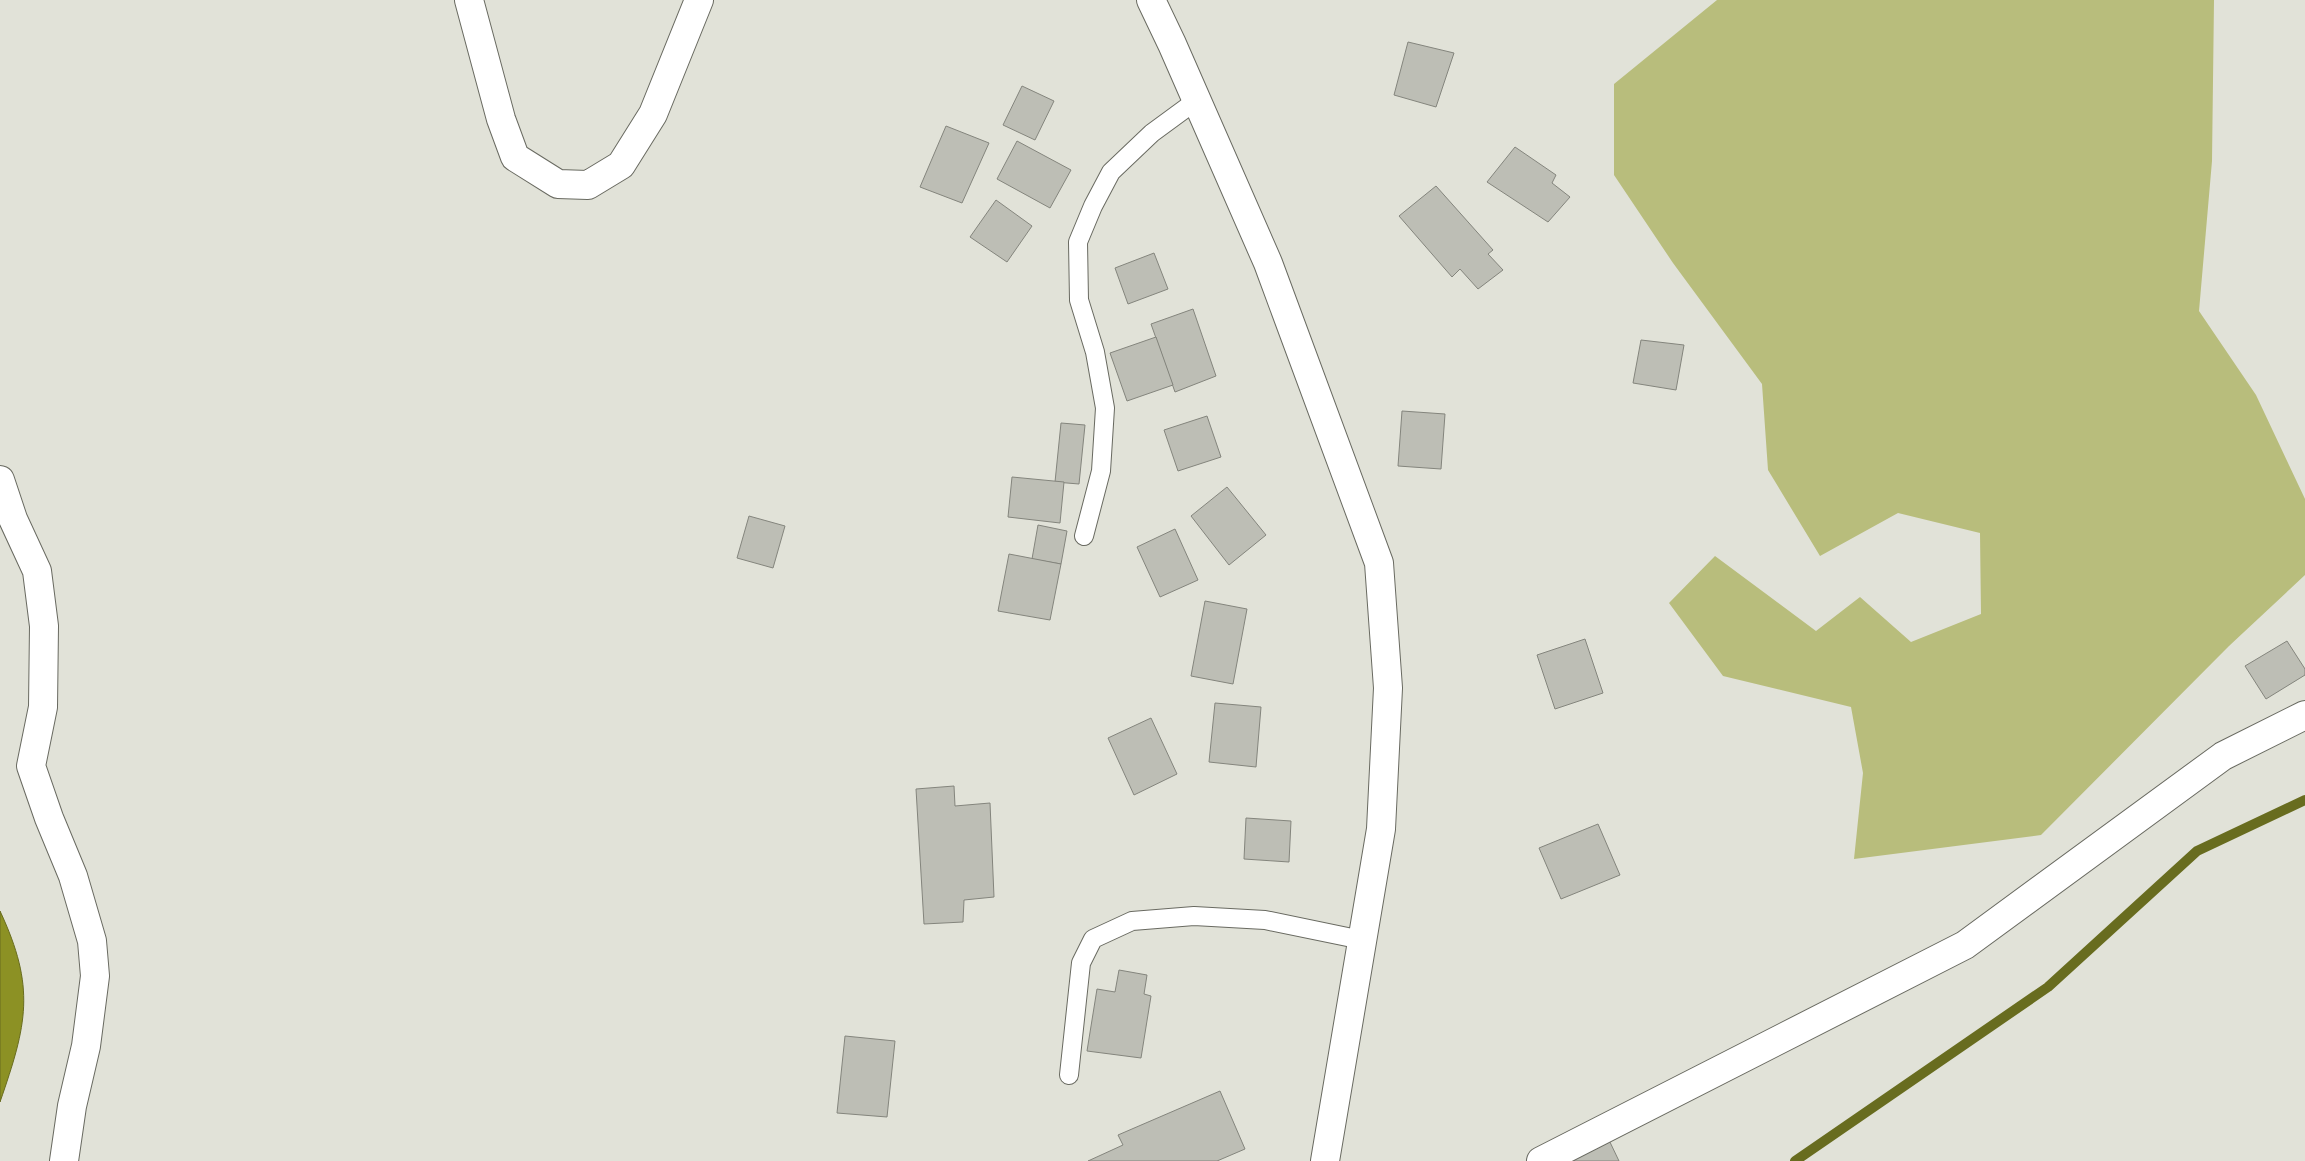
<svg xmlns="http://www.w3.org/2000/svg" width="2305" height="1161" viewBox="0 0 2305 1161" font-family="'Varela Round',sans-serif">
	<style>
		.green { fill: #b8bd7c }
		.water { fill: #8c9124; stroke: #686c1f }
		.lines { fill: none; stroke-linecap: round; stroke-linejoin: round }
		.stream { stroke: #686c1f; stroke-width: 10 }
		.building { fill: #bdbeb5; stroke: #84857d }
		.lane-casing { stroke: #696a61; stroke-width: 20 }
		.street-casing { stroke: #696a61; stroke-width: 30 }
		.lane { stroke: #fff; stroke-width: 18 }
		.street { stroke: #fff; stroke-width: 28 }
	</style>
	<rect width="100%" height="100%" fill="#e1e2d8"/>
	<path class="green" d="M1717,0h497l-2,161 -13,150 57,84 49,104v76l-76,71 -188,189 -187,24 9,-86 -12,-66 -128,-31 -54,-73 46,-47 101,75 44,-34 51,45 70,-28 -1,-81 -82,-20 -78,43 -52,-86 -6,-86 -89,-121 -59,-88v-91z"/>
	<path class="water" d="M0,911c36,77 27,113 0,191z"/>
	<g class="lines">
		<path class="stream" d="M1795,1161l253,-174 149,-136 108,-51"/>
	</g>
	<g class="building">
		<path d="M1408,42l46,11 -18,54 -42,-12z"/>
		<path d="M1022,86l32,15 -19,39 -32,-15z"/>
		<path d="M946,126l43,17 -27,60 -42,-16z"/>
		<path d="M1017,141l54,29 -21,38 -53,-29z"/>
		<path d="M1515,147l41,28 -4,8 18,14 -22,25 -61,-40z"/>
		<path d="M1436,186l57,64 -5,4 15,16 -25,19 -18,-20 -8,8 -53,-61z"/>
		<path d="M996,200l36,26 -25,36 -37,-25z"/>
		<path d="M1154,253l14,36 -40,15 -13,-36z"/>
		<path d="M1193,309l23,67 -41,16 -24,-68z"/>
		<path d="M1156,337l17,48 -46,16 -17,-48z"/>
		<path d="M1641,340l43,5 -8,45 -43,-7z"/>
		<path d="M1402,411l43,3 -4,55 -43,-3z"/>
		<path d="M1207,416l14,41 -43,14 -14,-41z"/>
		<path d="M1061,423l24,2 -6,59 -24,-2z"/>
		<path d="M1012,477l52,5 -4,41 -52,-6z"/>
		<path d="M1227,487l39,48 -37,30 -38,-49z"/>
		<path d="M749,516l36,10 -12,42 -36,-10z"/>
		<path d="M1038,525l29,6 -6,33 -29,-5z"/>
		<path d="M1175,529l23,51 -38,17 -23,-50z"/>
		<path d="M1009,554l52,10 -11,56 -52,-9z"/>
		<path d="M1205,601l42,8 -14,75 -42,-8z"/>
		<path d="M1585,639l18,54 -48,16 -18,-54z"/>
		<path d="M2287,641l18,28v6l-39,24 -21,-33z"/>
		<path d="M1215,703l46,4 -5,60 -47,-5z"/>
		<path d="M1151,718l26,56 -43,21 -26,-57z"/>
		<path d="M954,786l1,20 35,-3 4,94 -30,3 -1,22 -39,2 -8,-135z"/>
		<path d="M1246,818l45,3 -2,41 -45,-3z"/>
		<path d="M1598,824l22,51 -59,24 -22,-51z"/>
		<path d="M1119,970l28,5 -3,19 7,2 -10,62 -54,-7 10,-62 18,3z"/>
		<path d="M845,1036l50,5 -8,76 -50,-4z"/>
		<path d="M1220,1091l25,58 -28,12h-129l35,-16 -5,-10z"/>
		<path d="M1608,1138l11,23h-54z"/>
	</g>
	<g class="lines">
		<defs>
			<g id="lane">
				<path d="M1084,536l17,-65 4,-63 -10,-56 -16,-52 -1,-58 15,-36 18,-34 41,-39 45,-33"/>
				<path d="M1069,1075l12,-112 12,-24 39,-18 62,-5 71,4 97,20"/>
			</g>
			<g id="street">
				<path d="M469,0l32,119 14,38 43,27 30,1 33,-20 32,-51 46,-114"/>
				<path d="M1151,0l21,44 96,219 111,300 9,125 -7,141 -56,332"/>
				<path d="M0,480l13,39 24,52 7,55 -1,81 -12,59 18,52 24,58 19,65 3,35 -9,70 -14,60 -8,55"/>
				<path d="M1541,1161l424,-216 258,-189 82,-41"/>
			</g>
		</defs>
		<use href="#lane" class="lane-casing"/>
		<use href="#street" class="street-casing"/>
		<use href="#lane" class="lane"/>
		<use href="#street" class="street"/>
	</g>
</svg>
